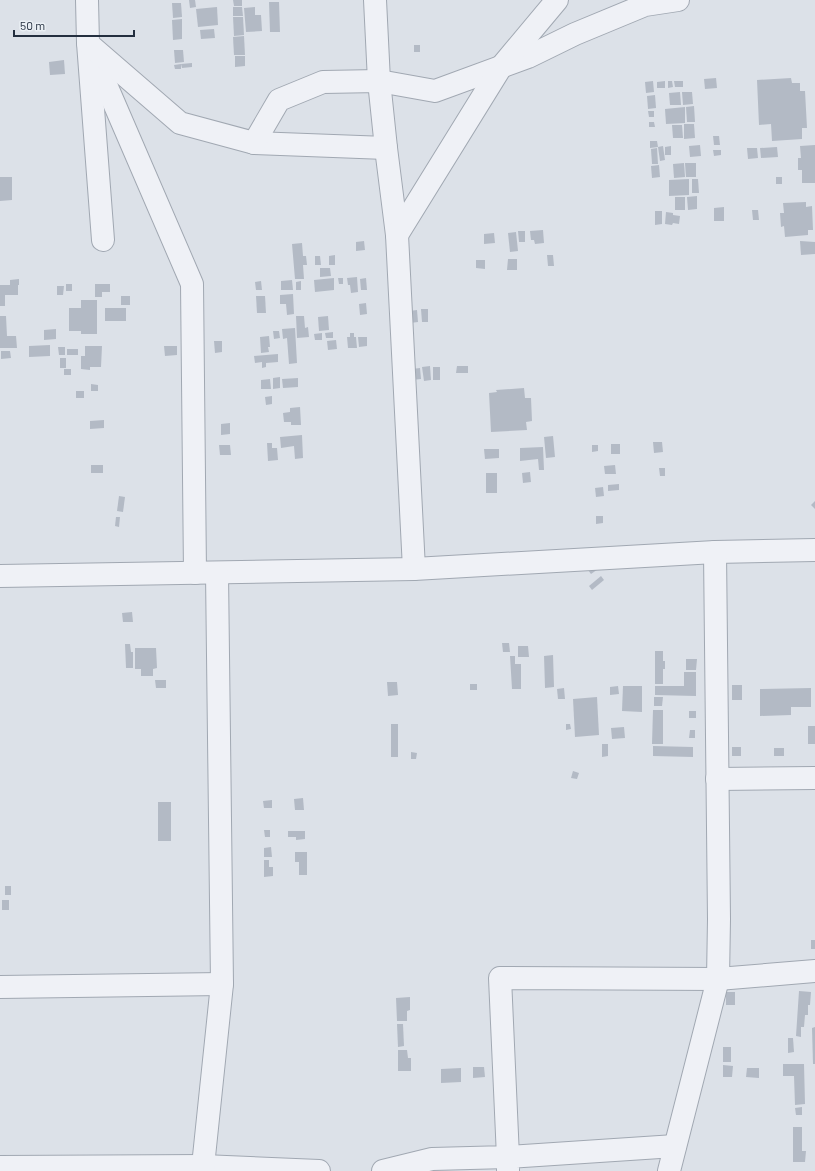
<svg xmlns="http://www.w3.org/2000/svg" width="815" height="1171" viewBox="0 0 815 1171" font-family="Barlow,sans-serif">
	<style>
		.building { fill: #b3bac5 }
		.lines { fill: none; stroke-linecap: round; stroke-linejoin: round }
		.minor-casing { stroke: #a1a8b2; stroke-width: 24 }
		.minor { stroke: #eff1f6; stroke-width: 22 }
	</style>
	<rect width="100%" height="100%" fill="#dce1e8"/>
	<g class="building">
		<path d="M189,0h6l1,7 -6,1z"/>
		<path d="M233,0h9v6h-8z"/>
		<path d="M269,2h10l1,30h-10z"/>
		<path d="M172,3h9l1,14 -9,1z"/>
		<path d="M217,7l1,18 -20,2 -2,-18z"/>
		<path d="M233,7h9l1,9h-10z"/>
		<path d="M255,7v8h6l1,16 -16,1 -2,-24z"/>
		<path d="M233,17h10l1,18 -10,1z"/>
		<path d="M182,19v20l-9,1 -1,-20z"/>
		<path d="M214,29l1,9 -14,1 -1,-9z"/>
		<path d="M244,36l1,19h-11l-1,-18z"/>
		<rect x="414" y="45" width="6" height="7"/>
		<path d="M174,50h9l1,12 -9,1z"/>
		<path d="M235,56h10v10l-10,1z"/>
		<path d="M64,60l1,14 -15,1 -1,-13z"/>
		<path d="M192,63v4l-10,1 -1,-4z"/>
		<path d="M181,64v5h-6l-1,-4z"/>
		<path d="M716,78l1,10 -12,1 -1,-10z"/>
		<path d="M791,78l1,5h8v8h5l2,37h-5v11l-30,2 -1,-17 -12,1 -2,-45z"/>
		<path d="M653,81l1,11 -8,1 -1,-11z"/>
		<path d="M665,81v7h-8v-6z"/>
		<path d="M668,81h4l1,6 -5,1z"/>
		<path d="M674,81h9v6h-8z"/>
		<path d="M680,92l1,13h-11l-1,-12z"/>
		<path d="M682,92h10l1,12 -10,1z"/>
		<path d="M655,95l1,13 -8,1 -1,-13z"/>
		<path d="M694,106l1,16h-8l-1,-15z"/>
		<path d="M685,107v16l-19,1 -1,-15z"/>
		<path d="M648,111h6v6h-5z"/>
		<path d="M649,122h5l1,5h-6z"/>
		<path d="M684,124h10l1,14 -11,1z"/>
		<path d="M672,125h10l1,13h-10z"/>
		<path d="M713,136h6l1,9h-6z"/>
		<path d="M650,141h7l1,6 -8,1z"/>
		<path d="M700,145l1,11 -11,1 -1,-11z"/>
		<path d="M815,145v38h-13v-13h-4v-12h3l-1,-12z"/>
		<path d="M663,146l2,14 -5,1 -2,-14z"/>
		<path d="M671,146v9h-6v-8z"/>
		<path d="M777,147l1,10 -17,1 -1,-10z"/>
		<path d="M657,148l1,16h-6l-1,-15z"/>
		<path d="M747,148h10l1,10 -10,1z"/>
		<path d="M713,150h8v5l-7,1z"/>
		<path d="M684,163l1,14 -11,1 -1,-14z"/>
		<path d="M685,163h11v14h-10z"/>
		<path d="M659,165l1,12 -8,1 -1,-12z"/>
		<path d="M0,177h12v23l-12,1z"/>
		<rect x="776" y="177" width="6" height="7"/>
		<path d="M689,179v16l-20,1v-16z"/>
		<path d="M692,179h6l1,14h-7z"/>
		<path d="M697,196v13l-9,1 -1,-13z"/>
		<rect x="675" y="197" width="10" height="13"/>
		<path d="M806,202v5l6,-1 1,24h-5v5l-23,2 -1,-11 -3,1 -1,-14h4l-1,-10z"/>
		<path d="M724,207v14h-10v-13z"/>
		<path d="M752,210h6l1,10h-6z"/>
		<path d="M655,211h7v13l-7,1z"/>
		<path d="M666,212l7,1v2l7,1 -1,8 -6,-1 -1,2 -7,-1z"/>
		<path d="M543,230l1,13 -9,1 -1,-4h-3l-1,-9z"/>
		<path d="M518,231h7v11h-6z"/>
		<path d="M516,232l2,19 -8,1 -2,-19z"/>
		<path d="M494,233l1,10 -11,1v-10z"/>
		<path d="M364,241l1,9 -9,1v-9z"/>
		<path d="M800,241l15,1v12l-14,1z"/>
		<path d="M302,243l1,13h3l1,9h-4l1,14h-9l-3,-35z"/>
		<path d="M335,255v10h-6v-9z"/>
		<path d="M547,255h6l1,11h-6z"/>
		<path d="M315,256h5l1,9h-6z"/>
		<path d="M508,259h9v11h-10z"/>
		<path d="M476,260h9v9l-9,-1z"/>
		<path d="M320,268h10l1,8 -11,1z"/>
		<path d="M357,277l1,15 -7,1 -1,-8h-2l-1,-7z"/>
		<path d="M334,278v12l-19,2 -1,-12z"/>
		<path d="M338,278h5v6h-4z"/>
		<path d="M366,278l1,12h-6l-1,-11z"/>
		<path d="M19,279v6h-1v10h-13v11h-5v-21h10v-5z"/>
		<path d="M292,280l1,10h-12v-9z"/>
		<path d="M261,281l1,9h-6l-1,-8z"/>
		<path d="M301,281v9h-5v-8z"/>
		<rect x="66" y="284" width="6" height="7"/>
		<path d="M95,284h15v8h-8v5h-7z"/>
		<path d="M57,286h7l-1,9h-6z"/>
		<path d="M293,294l1,20 -7,1 -1,-11h-6v-9z"/>
		<rect x="121" y="296" width="9" height="9"/>
		<path d="M256,296h9l1,17h-9z"/>
		<path d="M81,300h16v34h-16v-3h-12v-23h12z"/>
		<path d="M366,303l1,11 -7,1 -1,-11z"/>
		<rect x="105" y="308" width="21" height="13"/>
		<path d="M421,309h7v13h-6z"/>
		<path d="M417,310l1,12 -8,1 -1,-12z"/>
		<path d="M0,316h6l1,20h9l1,12h-17z"/>
		<path d="M296,316h8l1,12 3,-1 1,10 -12,1z"/>
		<path d="M328,316l1,14 -10,1 -1,-14z"/>
		<path d="M295,328l2,35 -8,1 -2,-26 -4,1 -1,-10z"/>
		<path d="M56,329v10l-12,1v-10z"/>
		<path d="M273,331h6l1,7 -6,1z"/>
		<path d="M333,332v6h-7l-1,-5z"/>
		<path d="M322,333v7h-7l-1,-6z"/>
		<path d="M350,333h4v4h2l1,11h-9l-1,-11h3z"/>
		<path d="M269,336l1,11h-2l1,5 -8,1 -1,-16z"/>
		<path d="M358,337h9v9l-8,1z"/>
		<path d="M336,340l1,9 -9,1 -1,-9z"/>
		<path d="M214,341h8v11l-7,1z"/>
		<path d="M50,345v11l-21,1v-11z"/>
		<path d="M85,346h17l-1,21h-11v3l-9,-1v-13h4z"/>
		<path d="M164,346h13v9l-12,1z"/>
		<path d="M58,347h7v8h-6z"/>
		<rect x="67" y="349" width="11" height="6"/>
		<path d="M1,351h9l1,7 -10,1z"/>
		<path d="M278,354v8l-12,1v4l-4,1v-6l-7,1 -1,-7z"/>
		<rect x="60" y="358" width="6" height="10"/>
		<path d="M430,366l1,14 -7,1 -2,-14z"/>
		<path d="M457,366h11v7h-12z"/>
		<rect x="433" y="367" width="7" height="13"/>
		<path d="M420,368l1,11 -9,1v-11z"/>
		<rect x="64" y="369" width="7" height="6"/>
		<path d="M280,377v11l-7,1v-11z"/>
		<path d="M298,378v9l-15,1 -1,-9z"/>
		<path d="M270,379l1,10h-10v-9z"/>
		<path d="M91,384l7,1v6h-7z"/>
		<path d="M524,388l1,10h6l1,23 -6,1 1,8 -36,2 -2,-39 8,-1 -1,-2z"/>
		<rect x="76" y="391" width="8" height="7"/>
		<path d="M272,396v8l-6,1 -1,-8z"/>
		<path d="M300,407l1,18h-10v-3h-7l-1,-9 7,-1v-4z"/>
		<path d="M104,420v8l-14,1v-8z"/>
		<path d="M230,423v11l-9,1v-11z"/>
		<path d="M302,435l1,23 -8,1 -1,-13 -13,2 -1,-11z"/>
		<path d="M553,436l2,21 -9,1 -2,-21z"/>
		<path d="M653,442h9l1,10 -9,1z"/>
		<path d="M267,443h5v5h5l1,12 -10,1z"/>
		<rect x="611" y="444" width="9" height="10"/>
		<path d="M219,445h11l1,10h-11z"/>
		<path d="M592,445h6v6l-6,1z"/>
		<path d="M543,447l1,23h-5l-1,-11 -18,2v-13z"/>
		<path d="M484,449h15v9l-14,1z"/>
		<rect x="91" y="465" width="12" height="8"/>
		<path d="M615,465l1,9h-11l-1,-8z"/>
		<path d="M659,468h6v8h-5z"/>
		<path d="M530,472l1,10 -8,1 -1,-10z"/>
		<rect x="486" y="473" width="11" height="20"/>
		<path d="M619,484v6l-11,1v-6z"/>
		<path d="M603,487l1,9 -8,1 -1,-9z"/>
		<path d="M119,496l6,1 -2,15 -6,-1z"/>
		<path d="M815,501v8l-4,-4z"/>
		<path d="M596,516h7v7l-7,1z"/>
		<path d="M116,517h4l-1,10 -4,-1z"/>
		<path d="M604,565l-13,9 -3,-4z"/>
		<path d="M601,576l3,4 -12,10 -3,-4z"/>
		<path d="M132,612l1,10h-10l-1,-9z"/>
		<path d="M502,643h7l1,9h-7z"/>
		<path d="M125,644h5l1,8h2v16h-7z"/>
		<path d="M518,646h10l1,11h-11z"/>
		<path d="M135,648h21l1,20 -4,1v7h-12v-7h-6z"/>
		<path d="M655,651h8v10h2v8h-2v15h-8z"/>
		<path d="M553,655l1,32 -9,1 -1,-32z"/>
		<path d="M510,656h5v8h6v25h-9z"/>
		<path d="M686,659h11l-1,11h-10z"/>
		<path d="M684,672h12v24l-41,-1v-9h29z"/>
		<path d="M155,680h11v8h-10z"/>
		<path d="M387,682h10l1,13 -10,1z"/>
		<rect x="470" y="684" width="7" height="6"/>
		<rect x="732" y="685" width="10" height="15"/>
		<path d="M618,686l1,8 -9,1v-8z"/>
		<path d="M623,686h19v26l-20,-1z"/>
		<path d="M564,688l1,11h-7l-1,-10z"/>
		<path d="M811,688v19h-20v8l-31,1v-27z"/>
		<path d="M597,697l2,38 -24,2 -2,-38z"/>
		<path d="M654,697h9l-1,9h-8z"/>
		<path d="M653,710h10v34h-11z"/>
		<rect x="689" y="711" width="7" height="7"/>
		<rect x="391" y="724" width="7" height="33"/>
		<path d="M566,724h4l1,5 -5,1z"/>
		<rect x="808" y="726" width="7" height="18"/>
		<path d="M624,727l1,11 -13,1 -1,-11z"/>
		<path d="M690,730h5v8h-6z"/>
		<path d="M602,744h6v12l-6,1z"/>
		<path d="M653,746l40,1v10l-40,-1z"/>
		<rect x="732" y="747" width="9" height="9"/>
		<rect x="774" y="748" width="10" height="8"/>
		<path d="M411,752l6,1 -1,6h-5z"/>
		<path d="M573,771l6,2 -2,6 -6,-1z"/>
		<path d="M303,798l1,12h-9l-1,-11z"/>
		<path d="M272,800v8h-8l-1,-7z"/>
		<rect x="158" y="802" width="13" height="39"/>
		<path d="M264,830h6v7h-5z"/>
		<path d="M288,831h17v8l-9,1v-3h-8z"/>
		<path d="M271,847l1,10h-8v-9z"/>
		<path d="M295,852h12v23h-8v-13h-4z"/>
		<path d="M264,860h5v7h4v9l-9,1z"/>
		<rect x="5" y="886" width="6" height="9"/>
		<rect x="2" y="900" width="7" height="10"/>
		<rect x="811" y="940" width="4" height="9"/>
		<path d="M799,991l12,1 -1,13h-2v10h-3l-1,12h-3v10l-5,-1z"/>
		<rect x="726" y="992" width="9" height="13"/>
		<path d="M410,997v13l-3,1v10h-10l-1,-23z"/>
		<path d="M397,1024h6l1,22 -6,1z"/>
		<path d="M815,1027v37h-2l-1,-36z"/>
		<path d="M788,1038h5l1,14 -6,1z"/>
		<rect x="723" y="1047" width="8" height="15"/>
		<path d="M398,1050h9l1,8h3v13h-13z"/>
		<path d="M783,1064h21l1,40 -10,1 -1,-29h-11z"/>
		<path d="M723,1065l10,1 -1,11h-9z"/>
		<path d="M473,1067h11l1,10 -12,1z"/>
		<path d="M461,1068v14l-20,1v-14z"/>
		<path d="M747,1068h12v10l-13,-1z"/>
		<path d="M802,1107v8h-6l-1,-7z"/>
		<path d="M793,1127h9v24h4l-1,11h-12z"/>
	</g>
	<g class="lines">
		<defs>
			<g id="minor">
				<path d="M87,0l1,43 15,197"/>
				<path d="M375,0l4,81 7,67 11,87 17,334"/>
				<path d="M88,43l104,241 3,289"/>
				<path d="M92,47l88,76 74,20 132,5"/>
				<path d="M254,143l25,-43 44,-18 56,-1 56,10 93,-34 47,-23 70,-29 33,-5"/>
				<path d="M397,235l104,-168 56,-67"/>
				<path d="M0,576l414,-7 301,-17 100,-2"/>
				<path d="M717,779l98,-1"/>
				<path d="M0,987l222,-3"/>
				<path d="M0,1167l203,-1 116,5"/>
				<path d="M204,1171l-1,-5 19,-182 -5,-411"/>
				<path d="M383,1171l49,-12 76,-2 -8,-179 218,1 97,-8"/>
				<path d="M508,1171v-14l167,-11"/>
				<path d="M669,1171l49,-192 1,-60 -4,-367"/>
			</g>
		</defs>
		<use href="#minor" class="minor-casing"/>
		<use href="#minor" class="minor"/>
	</g>
	<path d="M14 30v6h120v-6" fill="none" stroke="#242f3f" stroke-width="2"/>
	<text x="20" y="30" font-size="12" fill="#242f3f" stroke="#ebf0f5" stroke-width="3" paint-order="stroke">50 m</text>
</svg>
